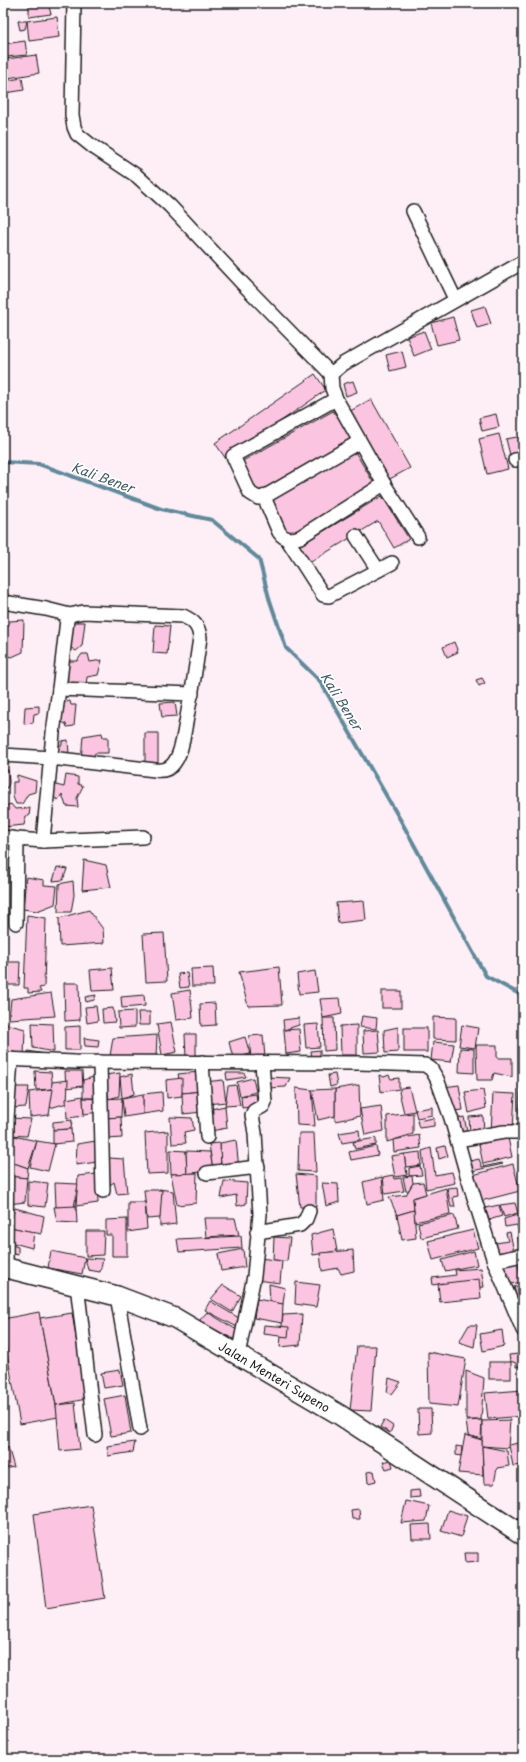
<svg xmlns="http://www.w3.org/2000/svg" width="526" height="1762" viewBox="0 0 526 1762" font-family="'Playpen Sans',sans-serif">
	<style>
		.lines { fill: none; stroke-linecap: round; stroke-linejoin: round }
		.stream { stroke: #60899a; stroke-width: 4 }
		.building { fill: #fbc5e1; stroke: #1c1c1c }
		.street-casing { stroke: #1c1c1c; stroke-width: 16 }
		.secondary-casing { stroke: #1c1c1c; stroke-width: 22 }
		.street { stroke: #fff; stroke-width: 13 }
		.secondary { stroke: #fff; stroke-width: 19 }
		.labels { text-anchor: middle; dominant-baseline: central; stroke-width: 3.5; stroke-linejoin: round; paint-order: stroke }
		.street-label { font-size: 12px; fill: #1c1c1c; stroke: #fff }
		.water-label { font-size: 13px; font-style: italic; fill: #445b66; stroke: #fff }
	</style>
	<rect width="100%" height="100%" fill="#feeef6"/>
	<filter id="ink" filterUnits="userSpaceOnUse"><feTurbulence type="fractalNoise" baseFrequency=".025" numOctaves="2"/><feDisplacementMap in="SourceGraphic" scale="8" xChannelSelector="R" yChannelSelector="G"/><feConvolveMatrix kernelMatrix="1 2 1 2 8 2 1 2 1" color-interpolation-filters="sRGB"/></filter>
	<g filter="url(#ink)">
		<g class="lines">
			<path class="stream" d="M3,462l36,2 122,45 51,11 47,39 10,39 17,50 34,33 81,140 85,155 37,20"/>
		</g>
		<g class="building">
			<path d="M48,3l3,11 -22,3v-12z"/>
			<path d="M57,17l2,20 -30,4 -2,-20z"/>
			<path d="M18,21h9l-2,8 -5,1z"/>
			<path d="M25,41l2,14 -21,2 -2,-13z"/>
			<path d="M36,55l3,18 -31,5 -2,-19z"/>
			<path d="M22,78l2,12 -18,3 -2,-12z"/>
			<path d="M485,306l6,18 -14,4 -6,-18z"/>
			<path d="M453,317l6,23 -22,5 -6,-22z"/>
			<path d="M424,331l7,18 -17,7 -7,-19z"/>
			<path d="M402,351l4,16 -16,4 -4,-16z"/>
			<path d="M315,374l11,16 -100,69 -11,-16z"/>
			<path d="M353,381l4,11 -11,4 -3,-12z"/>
			<path d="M371,399l39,69 -24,13 -39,-68z"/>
			<path d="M333,411l20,26 -97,56 -17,-30z"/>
			<path d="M520,413h3v13h-1z"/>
			<path d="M496,414l3,13 -17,4 -3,-13z"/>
			<path d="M499,434l9,35 -21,5 -8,-35z"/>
			<path d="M523,436v21l-12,2 -5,-20z"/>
			<path d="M354,450l22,37 -87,50 -22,-37z"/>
			<path d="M520,477h3v11h-1z"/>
			<path d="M382,496l27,43 -15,9 -16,-27 -69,42 -10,-17z"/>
			<path d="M24,620l-1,32 -11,5 -9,-2v-29l5,1 2,-6z"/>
			<path d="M71,622h14l-3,24 -6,5 -11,-7z"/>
			<path d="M155,625l15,1 -3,28 -14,-1z"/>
			<path d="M454,642l4,10 -11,5 -4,-10z"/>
			<path d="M82,654h6l2,8 12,-2 -4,15 -11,2 -1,9 -18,-1 -1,-24h10z"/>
			<path d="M482,678l3,5 -6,3 -3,-6z"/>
			<path d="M70,701l1,4h5l-2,21 -7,1 -1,-3 -7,-3v-10l5,-3 -2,-5z"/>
			<path d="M175,702l2,14 -15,1 -2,-14z"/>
			<path d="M39,706v7l-5,1 -1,9 -9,1 1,-17z"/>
			<path d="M102,733l1,4h5v16h-13l-2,7h-12l2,-24z"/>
			<path d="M145,733h13v31l-13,-1z"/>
			<path d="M68,740l1,14 -13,3v-11l6,-1v-4z"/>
			<path d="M3,770h5l1,13 -2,5 -4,-1z"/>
			<path d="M17,775l19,6 -1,11 -7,2 -6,10h-6l-3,-7v-15h4z"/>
			<path d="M66,775l12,2v7l5,2 -6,12 1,9 -12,-1 -4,-12 -4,6 -7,-5 5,-10 8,2z"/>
			<path d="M3,803l2,3 6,-2 4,5 15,-1 -1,8h-3l-2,9 -21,2z"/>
			<path d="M84,860l22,5 5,22 -29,3z"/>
			<path d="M57,867l10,2 -4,11 -10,1z"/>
			<path d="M26,877l18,3v5l13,1 -2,18 -18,7 -14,-2z"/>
			<path d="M73,881l1,14 -3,17h-13l1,-28z"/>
			<path d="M364,901l2,19 -28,3 -2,-20z"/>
			<path d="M89,910l14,19 1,14 -44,3 -1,-28z"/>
			<path d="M27,915l19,3 -2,69 -5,1 2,4 -13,1v-5h-4z"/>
			<path d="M164,933l3,48 -21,1 -3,-48z"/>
			<path d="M4,962h16l-1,23h-16z"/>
			<path d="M279,967l3,38 -34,1 -9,-34z"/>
			<path d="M112,968l2,22 -22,1 -2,-21z"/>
			<path d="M213,968l1,18h-22l-1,-17z"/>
			<path d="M315,971l3,21 -19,2 -2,-20z"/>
			<path d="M187,973l2,14 -9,1 -2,-14z"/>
			<path d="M64,983h15l1,37 -15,1z"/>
			<path d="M190,990l3,28 -17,2 -4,-27z"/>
			<rect x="382" y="991" width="19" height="17"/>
			<path d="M51,993l4,23 -46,3 2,-20z"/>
			<path d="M96,995l-2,5 -8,2 -1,-5z"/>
			<path d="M144,995l1,11 -23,2 -1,-11z"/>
			<path d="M340,998l2,16 -19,4 -3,-19z"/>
			<path d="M215,1003l1,22 -15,1 -1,-22z"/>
			<path d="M96,1006l2,15 -11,2 -2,-16z"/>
			<path d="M113,1008l2,14 -12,1 -1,-14z"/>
			<path d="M135,1011v16l-16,1 -1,-16z"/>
			<path d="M138,1012h12v13h-11z"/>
			<path d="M362,1016l15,2 -1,11 -16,-2z"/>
			<path d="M433,1017l23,1v22l-23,-1z"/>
			<path d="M299,1018v7l-15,5 -1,-10z"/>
			<path d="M323,1018h11l1,32 -11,1z"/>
			<path d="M171,1022l6,30 -15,3 -5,-31z"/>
			<path d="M32,1023l21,1 1,28 -21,-4z"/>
			<path d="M6,1024l19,5 -1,27 -20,1z"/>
			<path d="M318,1024l2,23 -14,1 -2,-23z"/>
			<path d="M357,1025v30h-16l-1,-29z"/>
			<path d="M462,1025l16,3 -3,20 -16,-2z"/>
			<path d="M80,1026v24h-15v-23z"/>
			<path d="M398,1027v25l-13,1 -1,-23z"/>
			<rect x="404" y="1028" width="23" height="24"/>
			<path d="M299,1029l2,23 -15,2 -2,-24z"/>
			<path d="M378,1030l2,22 -16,1 -1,-22z"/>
			<path d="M185,1034h11v24l-10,1z"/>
			<path d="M157,1035l-1,22 -46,-1 3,-18z"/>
			<path d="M263,1035l2,22 -14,2 -2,-23z"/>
			<path d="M245,1037l5,17 -17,4 -4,-16z"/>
			<path d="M84,1038l15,2 -1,7 -13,-1z"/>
			<path d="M433,1042l21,2 -3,18 -20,-2z"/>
			<path d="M476,1045h21v13h15v19l-18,-4 -2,7h-15z"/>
			<path d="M460,1048l14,1v24l-15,-1z"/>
			<path d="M320,1050v9l-8,-1 -1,-7z"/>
			<path d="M28,1051l17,3v4l-17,-2z"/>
			<path d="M35,1071l16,1 2,17 -17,1z"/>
			<path d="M65,1071h17l1,15 -17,2z"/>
			<path d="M199,1072l4,19 -21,2 -4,-19z"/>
			<path d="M120,1073l-1,23 -10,3 -4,-24z"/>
			<path d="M226,1073h18l2,4 -19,3z"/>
			<path d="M132,1074l2,20 -12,4 -2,-21z"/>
			<path d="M335,1074l2,11 -7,2 -2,-12z"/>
			<path d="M100,1075l1,23h-18v-18z"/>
			<path d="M379,1075l5,2 5,-2 2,4 8,-1v11l-18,3z"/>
			<path d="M267,1077l23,1 -4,9 -19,1z"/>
			<path d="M182,1078v18l-15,2 -1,-18z"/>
			<path d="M253,1078l3,14 -16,4 -3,-14z"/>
			<path d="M68,1080l-1,23 -17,5 2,-26z"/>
			<path d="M223,1080l3,22 -19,2 -3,-22z"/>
			<path d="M520,1083h3v30h-4z"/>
			<path d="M236,1085l4,20 -15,1 3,-20z"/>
			<path d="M359,1085l1,31 -25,5v-32z"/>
			<path d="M459,1085l4,25 -9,1 -10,-24z"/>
			<path d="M12,1087h17l-3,20 -15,1z"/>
			<path d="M409,1087l6,24 -11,2 -5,-21 2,-4z"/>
			<path d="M296,1088l16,2 3,36 -18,-1z"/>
			<path d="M53,1089l-4,26 -19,2 -1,-25z"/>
			<path d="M335,1089v27l-17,4 -6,-30z"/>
			<path d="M483,1090l3,18 -17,5 -4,-21z"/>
			<path d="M203,1091l-1,21 -19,2 -1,-21z"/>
			<path d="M162,1092l1,19 -20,3v-20z"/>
			<path d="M493,1093l22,1 -2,35 -22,4z"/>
			<path d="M143,1094v20l-19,3 -2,-19z"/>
			<path d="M256,1094l2,12 -16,2 -1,-12z"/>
			<path d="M83,1096l1,20 -17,2 -1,-19z"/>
			<path d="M83,1098l17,1 -1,13 -15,2z"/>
			<path d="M122,1098l-1,19 -15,1 -4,-19z"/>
			<path d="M225,1106l2,22 -16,3v-22z"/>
			<path d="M381,1106l3,25 -19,4 -5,-26z"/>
			<path d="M432,1107v8l-15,3 -2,-8z"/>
			<path d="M413,1113v21l-26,8v-26z"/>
			<path d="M483,1116l1,16 -14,1 -1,-16z"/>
			<path d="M121,1117l1,21 -15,1 -1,-21z"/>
			<path d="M170,1117l22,1 2,12 -10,2 2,11 -14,1z"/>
			<path d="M464,1117l3,14 -8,2 -3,-14z"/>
			<path d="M10,1118l21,1 -4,17 -18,-1z"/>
			<path d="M434,1118v8l-15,2 -2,-7z"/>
			<path d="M72,1120l-1,9 -18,1v-8z"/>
			<path d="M71,1129l1,13 -19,2v-14z"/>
			<path d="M359,1130l1,10 -18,3 -3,-10z"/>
			<path d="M168,1131v42l-21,1 -2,-41z"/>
			<path d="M299,1133h15l2,39 -18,-1z"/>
			<path d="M9,1135l28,6 -9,27 -20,-7z"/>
			<path d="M419,1135l2,13 -27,4 -1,-12z"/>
			<path d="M376,1138v7l-21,4 -2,-7z"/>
			<path d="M508,1138l4,19 -29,7 -4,-20z"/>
			<path d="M236,1140l3,29 -18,2 -1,-28z"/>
			<path d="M37,1141l18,3 -7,27 -18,-4z"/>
			<path d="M96,1141l1,21 -21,3 1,-21z"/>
			<path d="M220,1143l1,28 -8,-1 -4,-26z"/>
			<path d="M376,1146l2,9 -27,5 -2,-8z"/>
			<path d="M445,1146l3,10 -9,3 -2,-11z"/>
			<path d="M431,1148l4,27 17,-3 3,11 -29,6 -4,-38z"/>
			<path d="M170,1150l16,1 1,23h-16z"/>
			<path d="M186,1151l24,1 3,18 -26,4z"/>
			<path d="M420,1152l1,13 -15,2 -2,-13z"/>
			<path d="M404,1154l3,21 -12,2 -4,-21z"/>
			<path d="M109,1158l15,1 3,34 -10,1 -3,-12 -4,3z"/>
			<path d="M479,1159l3,8 20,-4 1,1 -35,8 -2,-10z"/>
			<path d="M8,1161l20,7 -1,10 -19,-2z"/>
			<path d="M513,1164l7,27 -39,10 -8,-26z"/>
			<path d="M420,1166l2,9 -13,1v-8z"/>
			<path d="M197,1173l-1,30 -19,2 -6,-31z"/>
			<path d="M97,1174l1,29 -22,3 2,-30z"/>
			<path d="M296,1174l20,2v31h-16z"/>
			<path d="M393,1175l1,4 7,-1 3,13 -19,3 -2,-17z"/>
			<path d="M8,1176l19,2 -2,24 -17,2z"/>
			<path d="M412,1176l1,7 -5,8h-2l-3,-14z"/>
			<path d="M382,1177l2,23 -17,4 -4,-22z"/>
			<path d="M28,1181l20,2 -3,24 -17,-2z"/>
			<path d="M224,1181l23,2 -1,21 -9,2 -1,-11 -15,3z"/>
			<path d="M423,1182l3,12 -13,4 1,12 -17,5 -8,-18 17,-2 7,-12z"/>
			<path d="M55,1183l23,1 -4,24 -18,-1z"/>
			<path d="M322,1183l16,1 1,18 -13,4z"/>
			<path d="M457,1187l1,9 -5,1 2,10h-4l-4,-19z"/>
			<path d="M446,1188l4,26 -35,8 -2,-24z"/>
			<path d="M159,1189l14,2 3,33 -16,2z"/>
			<path d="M144,1190h18l-2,28 -13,1z"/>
			<path d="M128,1202h17l2,27 -19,3z"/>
			<path d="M515,1203l3,10 -14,4 -4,-12z"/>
			<path d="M499,1205l3,11 -13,4 -4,-12z"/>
			<path d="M76,1206l1,17 -20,-1 -3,-15z"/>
			<path d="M15,1208l29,8 -3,18 -31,-7z"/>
			<path d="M414,1210l2,28 -14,2 -5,-25z"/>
			<path d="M454,1215l4,14 -37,9 -3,-15z"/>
			<path d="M517,1215v2l6,-1v12l-5,1 -1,-4 -12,2 -1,-8z"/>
			<path d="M204,1218h31l4,17 -33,2z"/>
			<path d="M127,1219v37h-15v-21h-6v-15z"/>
			<path d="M10,1227l24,5 -2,16 -22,-6z"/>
			<path d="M333,1229l4,22 -24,4 -2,-20z"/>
			<path d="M473,1230l5,18 -45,12 -5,-19z"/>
			<path d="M86,1231h18l-1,24 -17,1z"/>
			<path d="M510,1232l4,20 -20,4 -4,-12 18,-3 -2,-8z"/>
			<path d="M241,1236l1,12 -63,4 -2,-13z"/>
			<path d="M523,1236v7l-4,1 -1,-7z"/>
			<path d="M274,1237l16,1 -3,23 -14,-1z"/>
			<path d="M11,1245l7,2v8l-8,-2z"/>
			<path d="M243,1249l2,18 -24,4 -3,-17z"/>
			<path d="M353,1250l1,21 -13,3 -3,-6 -16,3 -2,-18z"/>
			<path d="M51,1251l34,7 -3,16 -34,-6z"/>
			<path d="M474,1251l3,14 -32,6 -3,-11z"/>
			<path d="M85,1258l18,1 -3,13 -12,-2z"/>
			<path d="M260,1258l22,3 -2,22 -24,-3z"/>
			<path d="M517,1260l5,22 -11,2 -1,-4 -5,2 -2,-19z"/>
			<path d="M481,1268l3,19 -41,3v-7l-10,2 -1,-7 24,-3 -1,-5z"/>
			<path d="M479,1279l2,19 -41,4 -2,-18z"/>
			<path d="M296,1282l24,3 -4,22 -21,-3z"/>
			<path d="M269,1284l16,4 -2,16 -13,-2z"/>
			<path d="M223,1285l18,11 -9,16 -21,-13z"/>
			<path d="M523,1285v19l-5,1 -4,-18z"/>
			<path d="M257,1299l26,5 -1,19 -28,-5z"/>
			<path d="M210,1301l29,17 -2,9 -32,-17z"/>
			<path d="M39,1312l19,105 -38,7 -17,-93v-12z"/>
			<path d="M207,1312l30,18 -2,10 -36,-19z"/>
			<path d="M72,1313l14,86 -30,6 -16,-87z"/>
			<path d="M302,1314l-2,31 -20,2 3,-32z"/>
			<path d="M264,1325l25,2 -1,10 -25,-3z"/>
			<path d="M469,1325h8l-3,22 -15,-5z"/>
			<path d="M502,1330l2,16 -21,5 -3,-17z"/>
			<path d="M357,1346h19l-5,65 -21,-1z"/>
			<path d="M428,1352l38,7 -8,48 -29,-3z"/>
			<path d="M519,1354l2,12 -5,1v-4l-6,-2 -1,-6z"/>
			<rect x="489" y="1362" width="22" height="17"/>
			<path d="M120,1370l3,15 -19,3 -3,-15z"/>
			<path d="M466,1371l18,7 -3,42h-15z"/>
			<path d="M389,1378l12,4 -9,12 -5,-2z"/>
			<path d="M523,1390v26l-35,3 -3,-26z"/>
			<path d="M125,1395l6,38 -20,3 -7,-37z"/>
			<path d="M75,1403l5,46 -20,2 -4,-46z"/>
			<path d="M418,1409h13l1,24 -13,1z"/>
			<path d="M384,1420l9,6 -3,7 -10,-6z"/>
			<path d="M482,1420l-1,19 -13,-4 -2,-14z"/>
			<path d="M510,1420l-2,28 -26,-2v-25z"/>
			<path d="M465,1435l17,5 1,35 -25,-2z"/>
			<path d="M135,1442l-2,10 -25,4 -1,-10z"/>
			<path d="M523,1442v23l-10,1 -4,-21z"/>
			<path d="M456,1446l6,1 -1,9 -5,-1z"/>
			<path d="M482,1446l25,5 2,15 -12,2 -3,16h-10z"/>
			<path d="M8,1447l6,20 -11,2v-20z"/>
			<path d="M391,1460l2,7 -7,2 -3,-7z"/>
			<path d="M374,1471l2,10 -8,2 -1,-11z"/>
			<path d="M419,1490l1,7 -10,1v-7z"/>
			<path d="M406,1501l23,5 -3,15 -25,2z"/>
			<path d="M91,1505l14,93 -59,10 -12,-94z"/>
			<path d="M523,1508v10l-4,-2z"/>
			<path d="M359,1509l1,10h-8l-1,-9z"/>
			<path d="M448,1510l19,6 -6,21 -20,-6z"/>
			<path d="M430,1524l1,15h-19l-1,-14z"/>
			<path d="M464,1553h14v9l-13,1z"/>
		</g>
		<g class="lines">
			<defs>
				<g id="street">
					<path d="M74,3l-2,112 2,12 3,7 15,12 45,30 33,30 73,78 88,90"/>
					<path d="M413,211l42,88"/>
					<path d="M359,442l-95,55 15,35c5,8 12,8 21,5l84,-53"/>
					<path d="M515,460l8,-1"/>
					<path d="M264,497l-6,1 -8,-5 -17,-37 103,-57"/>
					<path d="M356,536l22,34"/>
					<path d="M418,537l-34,-53 -48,-85 -4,-11 -1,-14 12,-10 180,-102"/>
					<path d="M287,539l36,56 6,1 63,-33"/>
					<path d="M3,602l43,7 24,6"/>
					<path d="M3,755l48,3 104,12c7,1 14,0 19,-7 7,-9 9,-24 11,-35 6,-30 11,-60 15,-90 -1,-12 -6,-17 -17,-22l-100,-4 -13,3 -3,5 -8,69"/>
					<path d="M3,837l14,2 -1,84"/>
					<path d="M17,839l26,2 100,-4"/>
					<path d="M43,841l10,-108 6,-44 133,5"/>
					<path d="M3,1059l72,3 284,1 66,2 6,4 6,10 14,39 16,57 27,86 29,69"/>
					<path d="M100,1062l3,129"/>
					<path d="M202,1062l5,75"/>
					<path d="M457,1140l47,-8h19"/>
					<path d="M207,1173l51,-6"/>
					<path d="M257,1232l43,-7 6,-6 3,-8"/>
					<path d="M494,1261l29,-6"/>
					<path d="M6,1267l1,-148 4,-60"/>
					<path d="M77,1285l18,150"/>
					<path d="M117,1296l23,133"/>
					<path d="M238,1355l16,-79 6,-62 -5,-81 -3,-18 2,-4 9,-5 2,-4 -3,-39"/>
				</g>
				<g id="secondary">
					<path id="s1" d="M3,1267l114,29 58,22 165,97 183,120"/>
				</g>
			</defs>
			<use href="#street" class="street-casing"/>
			<use href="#secondary" class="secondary-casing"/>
			<use href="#street" class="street"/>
			<use href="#secondary" class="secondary"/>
		</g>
	</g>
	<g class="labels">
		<g class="street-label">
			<text stroke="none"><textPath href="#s1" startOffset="295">Jalan Menteri Supeno</textPath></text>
		</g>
		<g class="water-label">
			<text transform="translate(103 477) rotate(20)">Kali Bener</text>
			<text transform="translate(342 701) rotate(58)">Kali Bener</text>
		</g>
	</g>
	<rect width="526" height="1762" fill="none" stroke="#fff" stroke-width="16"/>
	<rect x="8" y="8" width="510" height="1746" fill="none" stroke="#1c1c1c" stroke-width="1.5" filter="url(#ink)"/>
</svg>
